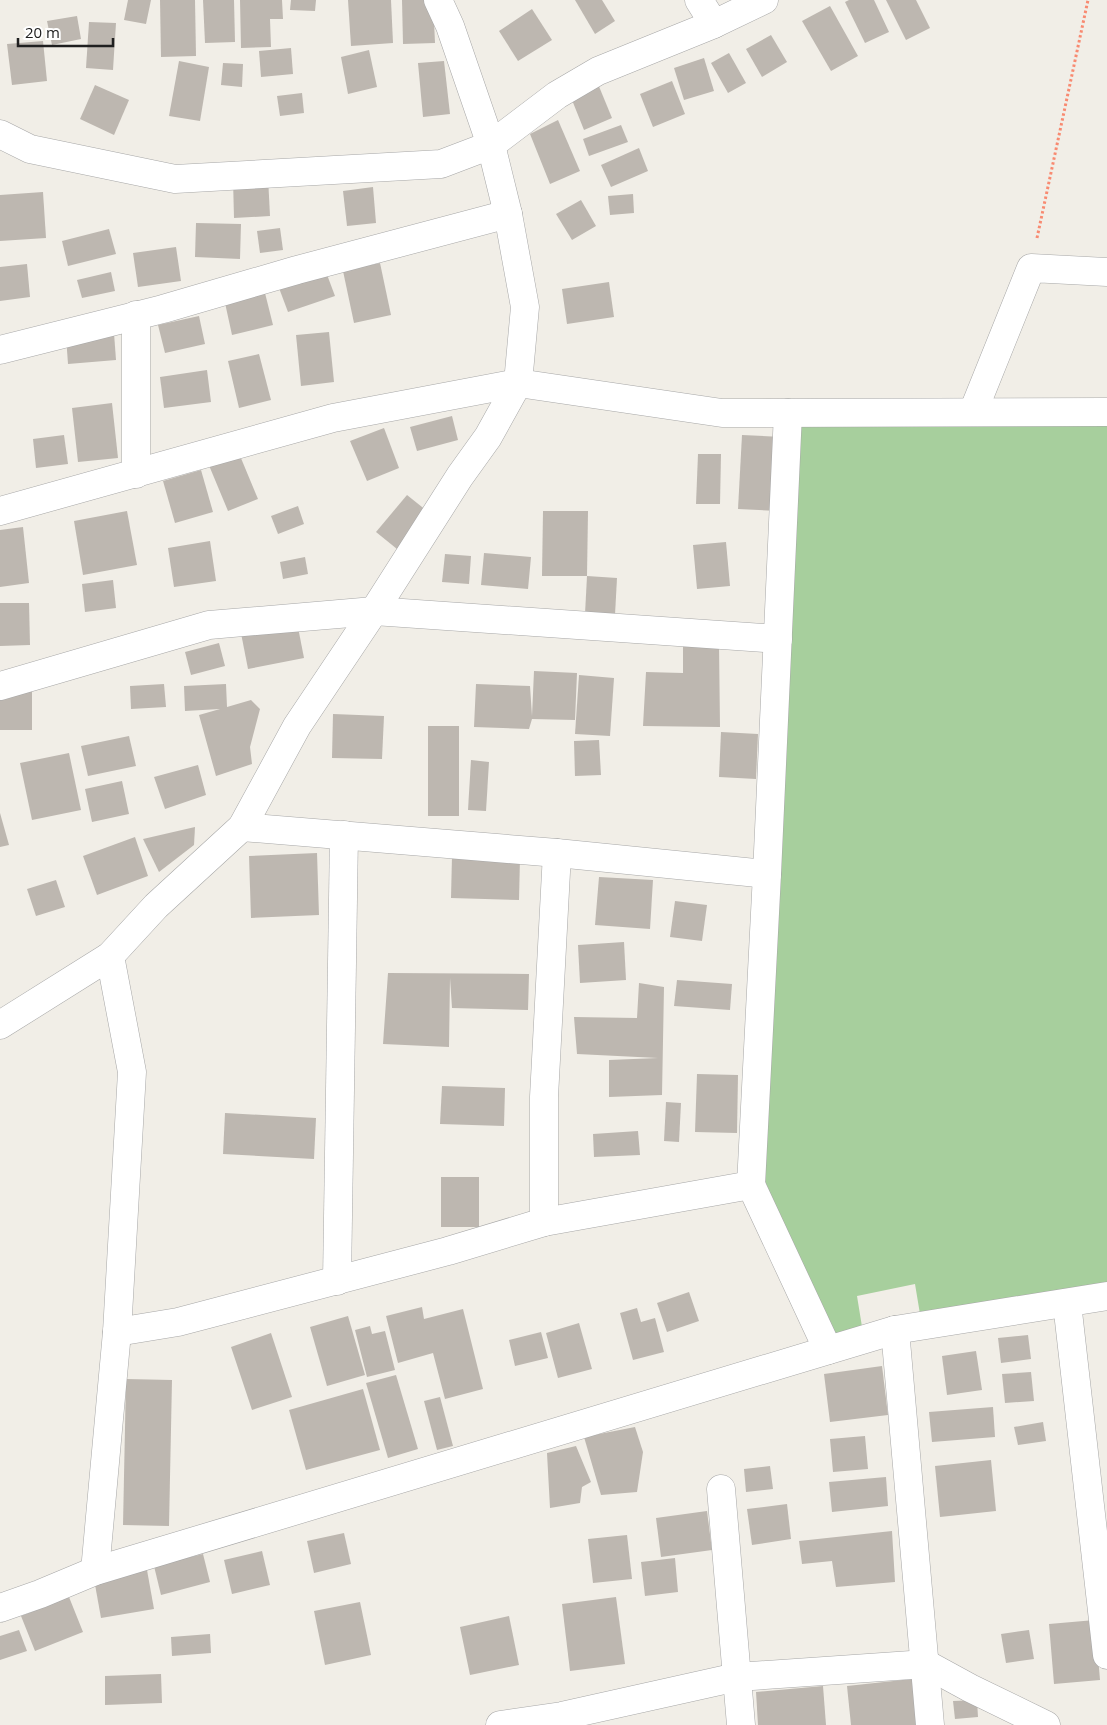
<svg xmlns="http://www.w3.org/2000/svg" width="1107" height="1725" viewBox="0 0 1107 1725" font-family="'Open Sans',sans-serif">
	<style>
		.forest { fill: #a7cf9d }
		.building { fill: #bdb7b0 }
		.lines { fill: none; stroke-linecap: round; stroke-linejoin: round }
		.minor-casing { stroke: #a7a7a7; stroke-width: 29 }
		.path { stroke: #f88a71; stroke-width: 3; stroke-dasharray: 2.5 2.5; stroke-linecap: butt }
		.minor { stroke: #fff; stroke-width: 28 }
	</style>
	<rect width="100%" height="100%" fill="#f1eee7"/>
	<path class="forest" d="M1107,412v884l-185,30 -7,-42 -58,12 7,43 -36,11 -77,-165 37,-772z"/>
	<g class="building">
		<path d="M128,0h23l-5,24 -22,-4z"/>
		<path d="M160,0h35l1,56 -35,1z"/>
		<path d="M203,0h31l1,42 -30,1z"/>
		<path d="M240,0h42l1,19h-13l1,28 -30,1z"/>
		<path d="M291,0h25l-1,11 -25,-1z"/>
		<path d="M348,0h43l2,43 -42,3z"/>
		<path d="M402,0h31l2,43 -32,1z"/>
		<path d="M575,0h27l13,21 -20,13z"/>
		<path d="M849,0h25l15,32 -24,11 -20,-41z"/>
		<path d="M886,0h30l14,28 -24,12z"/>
		<path d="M830,6l28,50 -27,15 -29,-50z"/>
		<path d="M532,9l20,31 -34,21 -19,-30z"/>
		<path d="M77,16l4,23 -29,6 -5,-24z"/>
		<path d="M89,22l27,1 -3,47 -27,-2z"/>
		<path d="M771,35l16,27 -25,15 -16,-28z"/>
		<path d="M43,41l4,40 -35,4 -5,-41z"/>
		<path d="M291,48l2,26 -32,3 -2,-26z"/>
		<path d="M369,50l8,37 -29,7 -7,-37z"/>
		<path d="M729,53l17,30 -18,10 -17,-30z"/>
		<path d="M704,58l10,33 -30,9 -10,-32z"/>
		<path d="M179,61l30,6 -9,54 -31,-5z"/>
		<path d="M444,61l6,53 -27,3 -5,-54z"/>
		<path d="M223,63l20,1 -1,23 -21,-2z"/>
		<path d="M672,81l13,33 -32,13 -13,-33z"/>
		<path d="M598,84l14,34 -28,12 -14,-35z"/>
		<path d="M95,85l34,15 -15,35 -34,-16z"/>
		<path d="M302,93l2,20 -24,3 -3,-20z"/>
		<path d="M558,120l22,51 -30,13 -20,-50z"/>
		<path d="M621,125l7,17 -39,14 -6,-17z"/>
		<path d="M639,148l9,23 -37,16 -10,-22z"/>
		<path d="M268,177l2,39 -36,2 -1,-39z"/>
		<path d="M373,187l3,36 -29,3 -4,-35z"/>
		<path d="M43,192l3,46 -46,3v-46z"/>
		<path d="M633,194l1,19 -24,2 -2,-19z"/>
		<path d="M581,200l15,26 -24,14 -16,-26z"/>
		<path d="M196,223l45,1 -1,35 -45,-2z"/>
		<path d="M280,228l3,22 -23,3 -3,-22z"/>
		<path d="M109,229l7,25 -48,12 -6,-25z"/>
		<path d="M176,247l5,34 -43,6 -5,-34z"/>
		<path d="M380,263l11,52 -37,8 -11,-52z"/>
		<path d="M27,264l3,33 -30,4v-34z"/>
		<path d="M111,272l4,19 -33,7 -5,-18z"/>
		<path d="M326,272l9,24 -47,16 -9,-24z"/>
		<path d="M609,282l5,35 -47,7 -5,-35z"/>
		<path d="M265,293l8,32 -41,10 -7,-32z"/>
		<path d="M199,316l6,28 -40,9 -7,-28z"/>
		<path d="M329,332l5,50 -33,4 -5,-51z"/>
		<path d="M114,333l2,27 -48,4 -2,-28z"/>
		<path d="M259,354l12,46 -32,8 -11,-47z"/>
		<path d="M207,370l4,32 -47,6 -4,-31z"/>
		<path d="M112,403l6,55 -40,4 -6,-54z"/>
		<path d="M452,416l6,24 -41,11 -7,-24z"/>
		<path d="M384,428l15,40 -32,13 -17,-40z"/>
		<path d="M64,435l4,29 -32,4 -3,-29z"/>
		<path d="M742,435l40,2 -4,74 -40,-2z"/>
		<path d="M238,451l20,48 -30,12 -20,-48z"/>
		<path d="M698,454h23l-1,50h-24z"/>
		<path d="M201,470l12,42 -38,11 -12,-42z"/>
		<path d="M407,495l20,16 -30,38 -21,-17z"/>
		<path d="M298,506l6,18 -26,10 -7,-18z"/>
		<path d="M127,511l10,54 -54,10 -9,-54z"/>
		<path d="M543,511h45l-1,65h-45z"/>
		<path d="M23,527l6,56 -29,4v-57z"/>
		<path d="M210,541l6,40 -42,6 -6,-39z"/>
		<path d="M726,542l4,44 -33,3 -4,-44z"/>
		<path d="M484,553l47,4 -3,32 -47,-4z"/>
		<path d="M445,554l26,2 -2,28 -27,-2z"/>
		<path d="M305,557l3,17 -25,5 -3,-17z"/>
		<path d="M587,576l30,2 -2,37 -30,-1z"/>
		<path d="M113,580l3,28 -31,4 -3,-28z"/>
		<path d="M0,603h29l1,42 -30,1z"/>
		<path d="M296,617l8,41 -56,11 -8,-41z"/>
		<path d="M219,643l6,23 -34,9 -6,-23z"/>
		<path d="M683,644h36l1,83 -77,-1 3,-54 37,1z"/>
		<path d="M534,671l43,2 -2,47 -43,-1 -3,10 -55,-2 2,-43 54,2 2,30z"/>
		<path d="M579,675l35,3 -4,58 -35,-2z"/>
		<path d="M164,684l2,23 -35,2 -1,-23z"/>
		<path d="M226,684l1,23 24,-7 9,9 -10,38 2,17 -36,12 -17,-61 21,-6 -35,2 -1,-25z"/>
		<path d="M0,686l32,1v43h-32z"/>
		<path d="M333,714l51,2 -2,43 -50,-1z"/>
		<rect x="428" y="726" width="31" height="90"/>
		<path d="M721,732l37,2 -2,45 -37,-2z"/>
		<path d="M129,736l7,30 -48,10 -7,-30z"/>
		<path d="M599,740l2,35 -26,1 -1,-35z"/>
		<path d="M69,753l12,57 -49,10 -12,-57z"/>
		<path d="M471,760l18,2 -3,49 -18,-1z"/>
		<path d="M198,765l8,30 -41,14 -11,-32z"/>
		<path d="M122,781l7,33 -37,8 -7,-33z"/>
		<path d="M0,813l9,32 -9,2z"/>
		<path d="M195,827l-1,18 -35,27 -16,-33z"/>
		<path d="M135,837l13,39 -51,19 -14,-39z"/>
		<path d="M317,853l2,62 -68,3 -2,-62z"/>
		<path d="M452,856l68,2 -1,42 -68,-2z"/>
		<path d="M599,877l54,3 -3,49 -55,-4z"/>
		<path d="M56,880l9,27 -29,9 -9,-27z"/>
		<path d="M675,901l32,4 -5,36 -32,-4z"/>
		<path d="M624,942l2,38 -46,3 -2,-38z"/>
		<path d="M388,973l141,1 -1,36 -76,-2 -2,-30 -1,69 -66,-3z"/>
		<path d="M677,980l55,4 -2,26 -56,-4z"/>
		<path d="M639,983l25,4 -2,108 -53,2v-37l49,-2 -81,-4 -3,-37 63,1z"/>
		<path d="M697,1074l41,1 -1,58 -42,-1z"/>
		<path d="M442,1086l63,2 -1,38 -64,-2z"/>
		<path d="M666,1102l15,1 -2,39 -15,-1z"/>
		<path d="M225,1113l91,5 -2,41 -91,-5z"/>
		<path d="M638,1131l2,24 -46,2 -1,-23z"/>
		<rect x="441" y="1177" width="38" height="50"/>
		<path d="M689,1292l10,29 -32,11 -10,-29z"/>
		<path d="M422,1307l2,12 39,-10 20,80 -38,10 -12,-46 -35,10 -12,-47z"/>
		<path d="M637,1308l4,14 14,-4 9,34 -31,8 -13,-47z"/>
		<path d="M348,1316l17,59 -38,11 -17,-59z"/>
		<path d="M579,1323l13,46 -34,9 -12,-45z"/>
		<path d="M370,1326l2,8 13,-3 10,39 -28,7 -12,-47z"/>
		<path d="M541,1332l7,26 -33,8 -6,-26z"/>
		<path d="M271,1333l21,64 -40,13 -21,-63z"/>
		<path d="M1028,1335l3,24 -30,4 -3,-25z"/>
		<path d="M976,1351l6,39 -35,5 -5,-39z"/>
		<path d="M882,1366l6,49 -58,7 -6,-48z"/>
		<path d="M1031,1372l3,29 -29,2 -3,-29z"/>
		<path d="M396,1375l22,74 -30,9 -22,-75z"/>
		<path d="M126,1379l46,1 -3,146 -46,-1z"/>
		<path d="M363,1389l17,61 -74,20 -17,-60z"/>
		<path d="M440,1397l13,49 -16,4 -13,-49z"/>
		<path d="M993,1407l2,30 -63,5 -3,-30z"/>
		<path d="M1043,1422l3,19 -28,4 -4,-18z"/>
		<path d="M635,1427l8,25 -6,40 -36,3 -17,-58z"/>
		<path d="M865,1436l3,33 -35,3 -3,-33z"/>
		<path d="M576,1446l15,36 -9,5 -2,16 -30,5 -3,-55z"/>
		<path d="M991,1460l5,51 -56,6 -5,-51z"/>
		<path d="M770,1466l3,23 -27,3 -2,-23z"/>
		<path d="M886,1477l2,29 -56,6 -3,-30z"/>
		<path d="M787,1504l4,35 -39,6 -5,-36z"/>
		<path d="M707,1511l5,39 -51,7 -5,-39z"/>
		<path d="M892,1531l3,51 -59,5 -4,-26 -30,3 -3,-23z"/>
		<path d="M344,1533l7,31 -37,9 -7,-32z"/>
		<path d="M627,1535l5,44 -39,4 -5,-44z"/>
		<path d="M262,1551l8,34 -38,9 -8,-34z"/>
		<path d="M203,1554l7,28 -49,13 -7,-29z"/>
		<path d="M675,1558l3,34 -33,4 -4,-34z"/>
		<path d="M147,1570l7,39 -53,9 -7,-39z"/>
		<path d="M69,1597l14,35 -48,19 -14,-35z"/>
		<path d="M616,1597l9,67 -55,7 -8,-67z"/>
		<path d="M360,1602l11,53 -46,10 -11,-54z"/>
		<path d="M509,1616l10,49 -49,10 -10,-48z"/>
		<path d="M1095,1620l5,60 -46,4 -5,-60z"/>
		<path d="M19,1630l8,21 -27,9v-24z"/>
		<path d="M1029,1630l5,29 -28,4 -5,-29z"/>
		<path d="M210,1634l1,19 -39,3 -1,-19z"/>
		<path d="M161,1674l1,29 -57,2v-29z"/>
		<path d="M912,1679l5,46h-66l-4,-39z"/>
		<path d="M823,1686l3,39h-68l-2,-33z"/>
		<path d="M977,1700l1,17 -23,2 -2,-18z"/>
	</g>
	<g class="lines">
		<defs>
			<g id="minor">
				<path d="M699,0l15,24"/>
				<path d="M0,134l30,15 145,30 266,-15 50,-19 66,-50 41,-24 116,-47 50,-24"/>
				<path d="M136,315v159"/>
				<path d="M0,350l163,-41 134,-39 211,-56"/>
				<path d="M973,412l58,-144 76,4"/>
				<path d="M0,511l333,-93 185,-35 204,30 385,-1"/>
				<path d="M0,686l209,-61 165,-14 404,28"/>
				<path d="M242,827l315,26 210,21"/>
				<path d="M0,1025l110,-69 46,-50 86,-79 55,-101 77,-115 86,-135 28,-39 30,-54 7,-76 -17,-93 -17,-69 -41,-119 -12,-26"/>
				<path d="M751,1185l16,-311 21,-461"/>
				<path d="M544,1222v-125l13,-244"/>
				<path d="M337,1281l7,-446"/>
				<path d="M1067,1303l40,352"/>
				<path d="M895,1330l35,395"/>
				<path d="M117,1332l61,-10 270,-71 96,-29 207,-37 77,165"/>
				<path d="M721,1489l20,236"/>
				<path d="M95,1571l22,-239 15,-260 -22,-116"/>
				<path d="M0,1608l40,-14 55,-23 800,-241 212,-34"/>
				<path d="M500,1725l62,-9 175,-39 189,-13 44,24 76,37"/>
			</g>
		</defs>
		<use href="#minor" class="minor-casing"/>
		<path class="path" d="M1037,238l51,-238"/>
		<use href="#minor" class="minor"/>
	</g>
	<path d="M18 38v8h95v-8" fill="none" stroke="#202020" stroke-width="2.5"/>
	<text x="25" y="38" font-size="15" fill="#202020" stroke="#ffffff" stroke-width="4" paint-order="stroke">20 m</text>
</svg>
